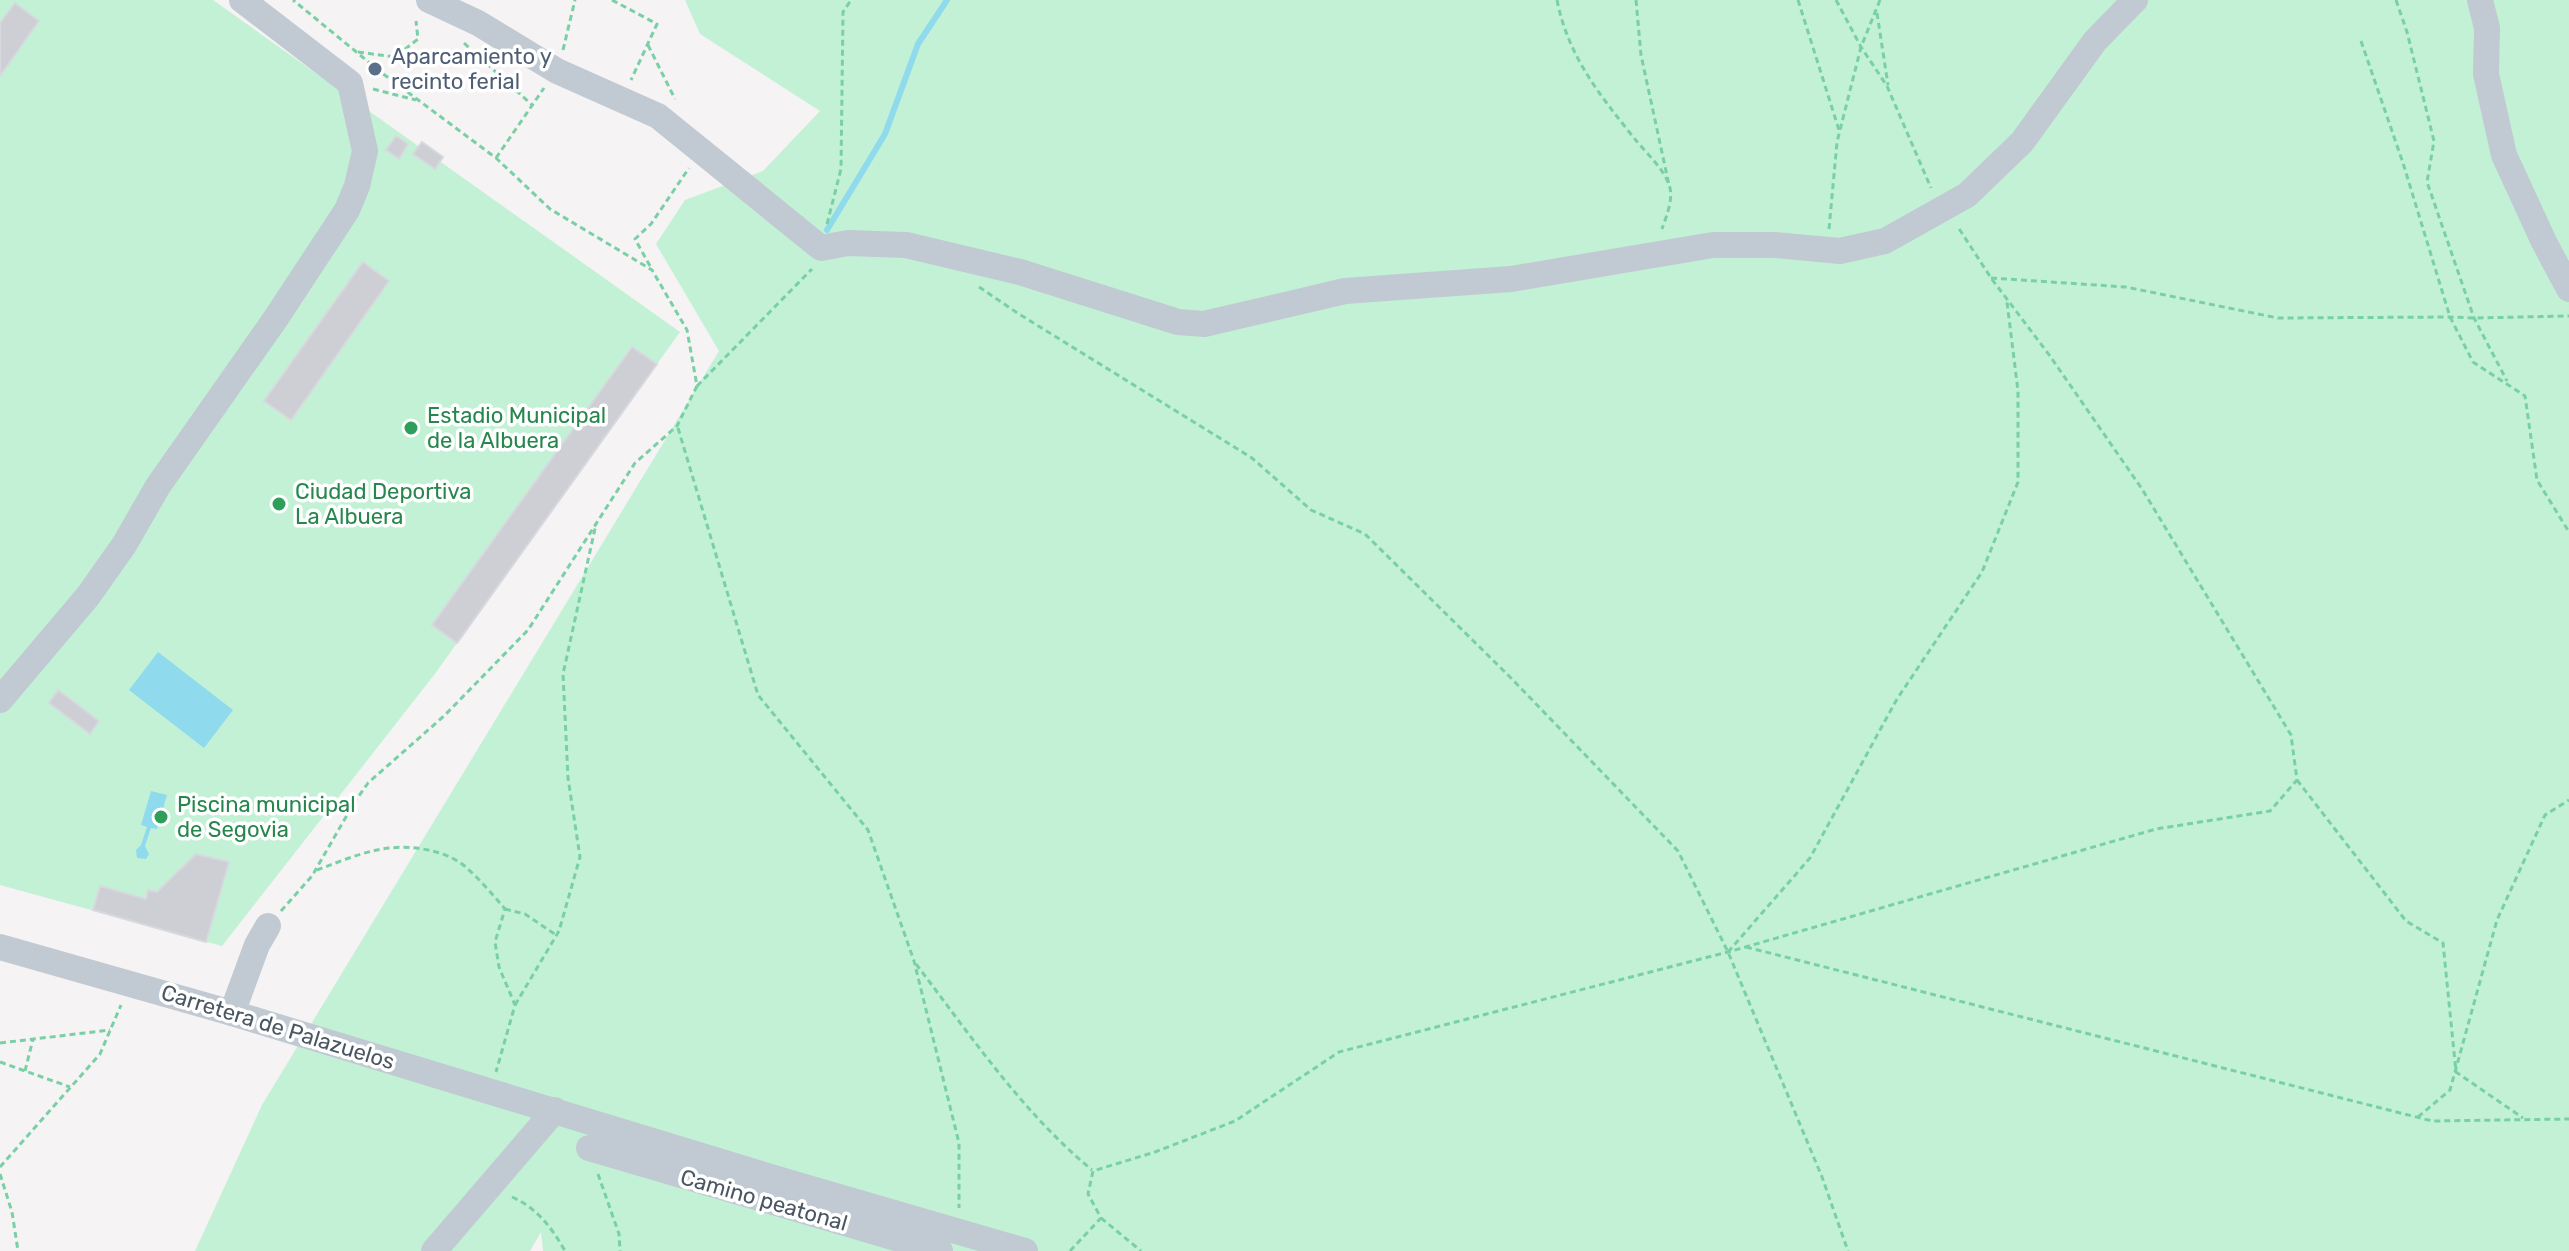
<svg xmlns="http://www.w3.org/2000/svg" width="2569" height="1251" viewBox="0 0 2569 1251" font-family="Rubik,sans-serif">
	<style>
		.green { fill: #c3f1d5 }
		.water { fill: #90daee }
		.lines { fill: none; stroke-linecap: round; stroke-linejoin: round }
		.stream { stroke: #90daee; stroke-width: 6 }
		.building { fill: #cdcfd5; stroke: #d7d9de; stroke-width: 2 }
		.path { stroke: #7ad0a6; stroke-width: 3; stroke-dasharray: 6 4; stroke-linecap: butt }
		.minor { stroke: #c1cad2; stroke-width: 26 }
		.service-dot { fill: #5c6f8a; stroke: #fff; stroke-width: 3 }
		.leisure-dot { fill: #2e9e5b; stroke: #fff; stroke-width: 3 }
		.labels { text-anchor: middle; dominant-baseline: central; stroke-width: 7; stroke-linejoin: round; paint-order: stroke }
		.service-label { font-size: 22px; fill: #4e5e75; stroke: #fff; text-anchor: start }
		.leisure-label { font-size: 22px; fill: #27864d; stroke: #fff; text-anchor: start }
		.street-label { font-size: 22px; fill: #4a5661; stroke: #fff }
	</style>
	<rect width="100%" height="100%" fill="#f5f3f3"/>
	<g class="green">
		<path d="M0,0h213l467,332 -246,343 -212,271 -222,-61z"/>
		<path d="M685,0h1884v1251h-2026l-2,-19 -11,19h-335l67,-146 457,-754 -63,-107 29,-44 78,-29 57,-60 -120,-77z"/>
	</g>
	<g class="water">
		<path d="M158,652l75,58 -29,38 -75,-58z"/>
		<path d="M151,791l16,4 -10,34 -6,-1 -6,18 4,8 -3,5 -9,-1 -1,-8 5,-5 6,-18 -6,-2z"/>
	</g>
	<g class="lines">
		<path class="stream" d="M827,230l58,-96 33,-90 29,-44"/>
	</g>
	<g class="building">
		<path d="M15,3l24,18 -39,55v-53z"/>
		<path d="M396,136l12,8 -9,15 -13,-9z"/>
		<path d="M422,142l21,15 -8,12 -22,-15z"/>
		<path d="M363,262l26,19 -98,139 -27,-19z"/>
		<path d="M632,347l25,17 -200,279 -25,-18z"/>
		<path d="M58,690l41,31 -9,13 -41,-31z"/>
		<path d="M196,854l33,8 -23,80 -113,-32 7,-24 46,13 2,-9 9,2z"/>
	</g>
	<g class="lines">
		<g class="path">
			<path d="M612,0l45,24 -26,56"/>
			<path d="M1557,0c11,56 42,94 77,138 11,14 31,31 36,50 3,13 -4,29 -8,41"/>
			<path d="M1636,0l5,55 28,130"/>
			<path d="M1798,0l41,130"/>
			<path d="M1836,0l25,47 26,39 44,102"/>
			<path d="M2396,0l11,32 27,109 -7,41 47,136 33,63"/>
			<path d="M1877,13l11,72"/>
			<path d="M2361,41l42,122 47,154 23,45 52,34 12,84 32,52"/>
			<path d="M464,43l68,62"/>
			<path d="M648,45l27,54"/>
			<path d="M563,50l12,-50"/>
			<path d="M358,52l37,5 23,-18 -2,-18"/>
			<path d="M373,89l43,11"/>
			<path d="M496,158l48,-70"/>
			<path d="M827,224l14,-55 2,-157 8,-12"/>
			<path d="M1829,229l8,-87 24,-95 19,-47"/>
			<path d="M650,266l-15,-27 16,-15 38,-56"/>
			<path d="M1991,278l135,9 152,31 172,-1 24,1 95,-2"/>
			<path d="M979,287l40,27 233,144 59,52 54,24 146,144 167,173 50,101 94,225 26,74"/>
			<path d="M697,386l115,-117"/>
			<path d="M678,428l80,267 110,135 46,131 45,182v65"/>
			<path d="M2297,780l109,141 37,22 13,129 67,46"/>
			<path d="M317,870c19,-7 40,-16 60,-20 26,-6 63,-2 85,14 16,13 30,30 43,45l-10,33 4,25 16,38 -19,67"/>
			<path d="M505,909l20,5 31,21"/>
			<path d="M281,911l31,-35 42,-73 14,-20 76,-67 84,-86 107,-167 42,-37 20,-40 -10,-56 -35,-60 -102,-61 -54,-51 -114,-85 -89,-73"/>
			<path d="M1746,947l686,174 137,-2"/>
			<path d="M1728,952l82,-94 87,-159 85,-127 36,-90v-91l-11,-89"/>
			<path d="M916,964c55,72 106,148 176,206"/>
			<path d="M515,1005l44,-74 21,-74 -12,-79 -5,-104 33,-150"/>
			<path d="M0,1043l110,-13"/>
			<path d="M0,1062l70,25"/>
			<path d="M25,1071l8,-32"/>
			<path d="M2418,1117l32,-27 47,-170 48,-105 24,-15"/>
			<path d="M0,1167l100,-113 21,-49"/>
			<path d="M0,1174l12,38 6,39"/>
			<path d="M598,1174l21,60 1,17"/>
			<path d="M512,1197c25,11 40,31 53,54"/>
			<path d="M1101,1218l40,33"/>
			<path d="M1070,1251l31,-33 -13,-24 5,-23 62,-19 80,-31 104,-69 389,-100 428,-123 114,-18 27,-31 -6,-45 -149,-246 -92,-133 -59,-78 -33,-51"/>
		</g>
		<g class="minor">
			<path d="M429,0l49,23 79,48 101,45 163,132 27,-5 58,2 114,27 158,50 26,2 141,-33 166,-12 202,-34h62l65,6 45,-10 82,-46 55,-53 73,-101 40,-41"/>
			<path d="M2480,0l7,28 -1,46 18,81 40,87 25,47"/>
			<path d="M0,700l88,-104 36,-51 34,-59 118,-168 71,-108 10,-24 8,-35 -15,-68 -108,-83"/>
			<path d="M0,947l232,66 552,168 241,70"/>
			<path d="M232,1013l25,-68 11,-19"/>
			<path d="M589,1148l351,103"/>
			<path d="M434,1251l121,-141"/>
		</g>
	</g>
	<circle class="service-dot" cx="375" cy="69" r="8"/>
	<g class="leisure-dot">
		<circle cx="411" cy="428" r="8"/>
		<circle cx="279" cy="504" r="8"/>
		<circle cx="161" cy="817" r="8"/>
	</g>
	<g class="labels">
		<g class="service-label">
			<text x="391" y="56">Aparcamiento y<tspan x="391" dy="25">recinto ferial</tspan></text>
		</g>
		<g class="leisure-label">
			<text x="427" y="415">Estadio Municipal<tspan x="427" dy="25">de la Albuera</tspan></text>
			<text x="295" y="491">Ciudad Deportiva<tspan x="295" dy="25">La Albuera</tspan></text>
			<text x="177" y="804">Piscina municipal<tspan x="177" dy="25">de Segovia</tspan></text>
		</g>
		<g class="street-label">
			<text transform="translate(278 1027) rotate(17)">Carretera de Palazuelos</text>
			<text transform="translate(764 1200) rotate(16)">Camino peatonal</text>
		</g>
	</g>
</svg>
